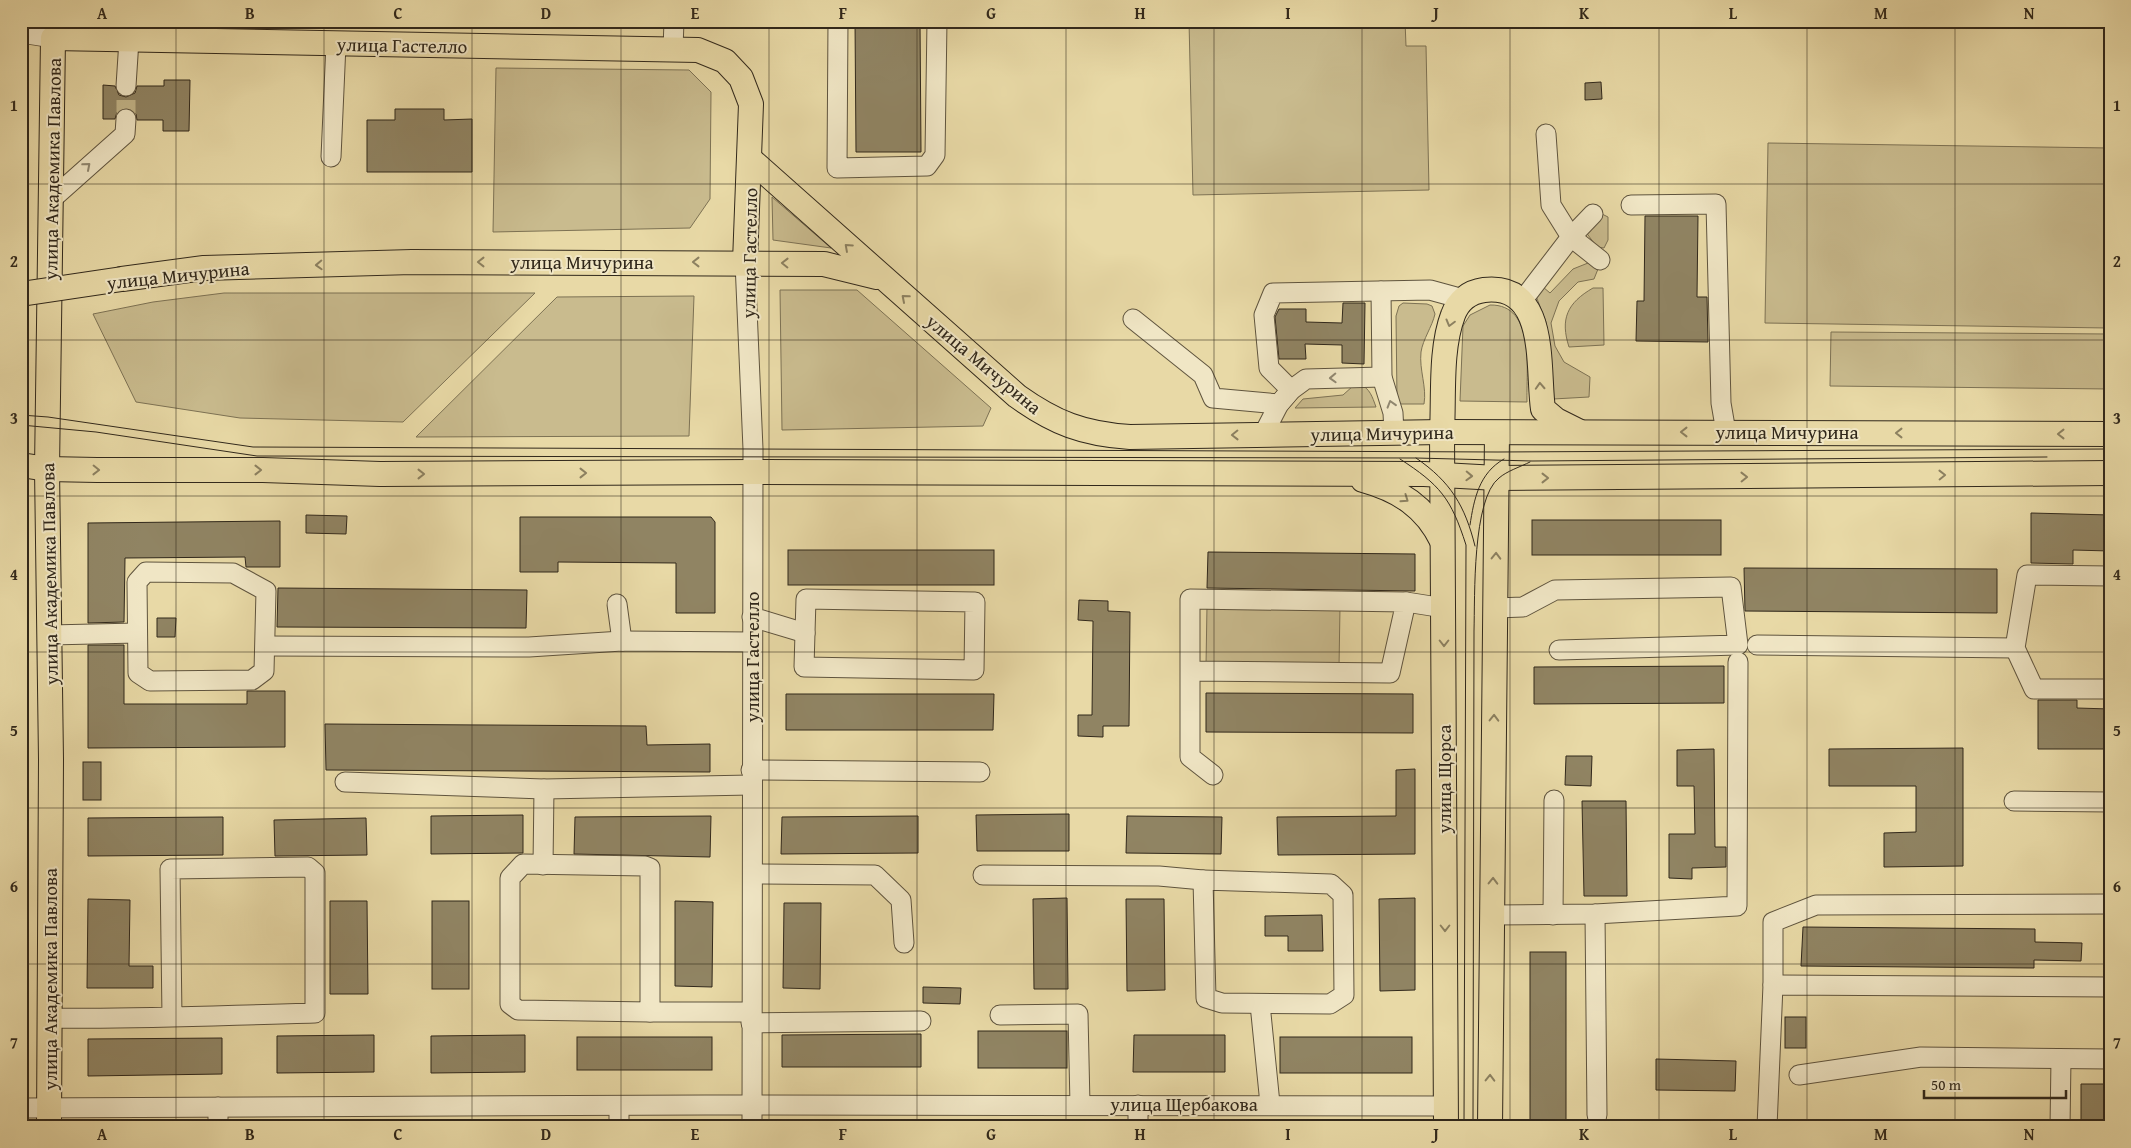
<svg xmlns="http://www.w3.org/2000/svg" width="2131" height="1148" viewBox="0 0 2131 1148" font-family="'Gentium Book Plus',serif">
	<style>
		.green { fill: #c9bb8e; stroke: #7d7254 }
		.building { fill: #908463; stroke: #31281b }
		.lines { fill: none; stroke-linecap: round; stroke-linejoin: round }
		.minor-tunnel { stroke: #c3b68a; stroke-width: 19; stroke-dasharray: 19 9; stroke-linecap: butt }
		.minor-casing { stroke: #5f543e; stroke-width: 21 }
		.major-casing { stroke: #31281b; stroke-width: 26 }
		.minor { stroke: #f0e6c5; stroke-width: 19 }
		.major { stroke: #e8d9a6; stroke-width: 24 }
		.tram { stroke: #31281b; stroke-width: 1 }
		.major-bridge-casing { stroke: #31281b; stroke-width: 26; stroke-linecap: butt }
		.major-bridge { stroke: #e8d9a6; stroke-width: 24 }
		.oneway { stroke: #908770 }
		.oneway2 { stroke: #8c8060 }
		.grid { fill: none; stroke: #31281b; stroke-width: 1; stroke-opacity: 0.55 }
		.labels { text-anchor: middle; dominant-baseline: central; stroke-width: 4; stroke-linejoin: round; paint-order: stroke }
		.street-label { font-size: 19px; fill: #31281b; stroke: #f0e6c5 }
		.neatline { fill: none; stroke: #31281b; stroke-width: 2 }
		.grid-label { font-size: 16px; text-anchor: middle; font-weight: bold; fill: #31281b }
	</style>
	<rect width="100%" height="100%" fill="#e8d9a6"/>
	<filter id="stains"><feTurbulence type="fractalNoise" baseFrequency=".004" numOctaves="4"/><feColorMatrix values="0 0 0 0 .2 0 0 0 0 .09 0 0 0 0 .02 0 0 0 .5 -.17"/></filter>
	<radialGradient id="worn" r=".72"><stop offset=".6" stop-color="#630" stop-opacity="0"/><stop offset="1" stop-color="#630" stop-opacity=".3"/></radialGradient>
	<g class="green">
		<path d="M1189,21h216l1,25h20l3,144 -236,5z"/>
		<path d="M496,68l193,2 22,22 -1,107 -20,29 -197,4z"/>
		<path d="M1768,143l342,5 -2,180 -343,-5z"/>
		<path d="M772,197l59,51 -58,-8z"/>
		<path d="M1602,214l6,3v23l-4,8 -7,-1 -12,-16z"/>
		<path d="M1588,263l10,6 -4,10 -16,3 -19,19 -8,22 4,23 9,16 26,15 -1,20 -36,2 -5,-5 -2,-72 -10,-26 7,-9 7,6 23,-24z"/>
		<path d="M1593,288h10l1,57 -35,2c-9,-28 -2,-44 24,-59z"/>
		<path d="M780,290h77l134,118 -8,18 -201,4z"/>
		<path d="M224,293h311l-132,129 -163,-4 -104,-16 -43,-88 60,-12z"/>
		<path d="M694,296l-5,140 -273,1 141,-140z"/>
		<path d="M1403,303l24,1 5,2 3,8c-3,13 -12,25 -14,38 -2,18 6,35 3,52h-23l-4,-5 -1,-83 3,-10z"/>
		<path d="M1490,305c46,-1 36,66 37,97l-67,-1 3,-75 7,-11z"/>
		<path d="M1831,332l279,2v55l-280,-3z"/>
		<path d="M1360,384c10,5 12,12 16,23l-81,1 8,-9 40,-4 10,-9z"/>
		<path d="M1207,605l133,2 -1,60 -133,-2z"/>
	</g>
	<g class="building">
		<path d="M855,21h65l1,131h-65z"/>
		<path d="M164,80h26l-1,51h-26v-11h-26l-1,-6 -9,-6 -10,4 -2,7h-12v-34l12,1 4,9 7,2 9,-4 2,-7h27z"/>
		<path d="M1601,82l1,17 -17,1v-17z"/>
		<path d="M395,109h49v11l28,-1v53h-105v-52h28z"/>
		<path d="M1645,216h53l-1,81h10l1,45 -72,-1 1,-40h7z"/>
		<path d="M1343,303h22l-1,61 -22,-1v-18l-37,-1 1,15h-27l-4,-42 4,-8h27v13l36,1z"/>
		<path d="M2031,513l79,2v36l-37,-1v14l-42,-1z"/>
		<path d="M306,515l41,1 -1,18 -40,-1z"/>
		<path d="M520,517h191l4,5v91h-39v-50l-118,-1v10h-38z"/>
		<rect x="1532" y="520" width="189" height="35"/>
		<path d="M280,521v46h-34l-1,-10 -120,1 -1,64 -36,1v-100z"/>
		<rect x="788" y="550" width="206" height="35"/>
		<path d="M1208,552l207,2v37l-208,-3z"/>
		<path d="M1744,568l253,1v44l-252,-2z"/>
		<path d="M278,588l249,2 -1,38 -249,-1z"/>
		<path d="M1079,600l29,1v10l22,1 -1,114h-26v11l-25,-1v-21h14l1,-94 -15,-1z"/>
		<path d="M157,618h19l-1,19h-18z"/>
		<path d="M88,645h36v59h123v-13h38v56l-197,1z"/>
		<path d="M1724,666v37l-190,1v-37z"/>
		<path d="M1206,693l207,1v39l-207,-1z"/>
		<path d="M786,694h208l-1,36h-207z"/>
		<path d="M2038,700h39v8l33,1v40h-72z"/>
		<path d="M325,724l321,2 1,19 63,-1v28l-384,-2z"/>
		<path d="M1963,748v118l-79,1v-34l32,-1v-46h-87v-37z"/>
		<path d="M1714,749l1,98h11v20l-34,1v11l-23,-1v-44h26l-1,-48h-17v-36z"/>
		<path d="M1566,756h26l-1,30 -26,-1z"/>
		<rect x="83" y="762" width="18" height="38"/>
		<path d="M1415,769v85l-137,1 -1,-38 119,-1v-46z"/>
		<path d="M1582,801h44l1,95h-43z"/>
		<path d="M1069,814v37h-92l-1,-36z"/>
		<path d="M523,815v38l-92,1v-38z"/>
		<path d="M711,816l-1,41 -136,-3 1,-37z"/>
		<path d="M918,816v37l-137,1 1,-37z"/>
		<path d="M1127,816l95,1 -1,37 -95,-1z"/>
		<path d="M223,817v38l-135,1v-38z"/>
		<path d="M366,818l1,37 -92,1 -1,-36z"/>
		<path d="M1067,898l1,91h-34l-1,-90z"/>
		<path d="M1415,898v92l-35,1 -1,-92z"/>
		<path d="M88,899l42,1 -1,66h24v22h-66z"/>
		<path d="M1126,899h38l1,91 -38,1z"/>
		<path d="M330,901h37l1,93h-38z"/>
		<rect x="432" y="901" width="37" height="88"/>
		<path d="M675,901l38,1 -1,85 -37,-1z"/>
		<path d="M784,903h37l-1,86 -37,-1z"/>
		<path d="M1322,915l1,36h-35v-15h-23v-20z"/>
		<path d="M1803,927l232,2v13l47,1 -1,18 -47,-1v8l-233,-2z"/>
		<rect x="1530" y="952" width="36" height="175"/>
		<path d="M923,987l38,1 -1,16 -37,-1z"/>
		<rect x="1785" y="1017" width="21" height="31"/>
		<rect x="978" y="1031" width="89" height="37"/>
		<path d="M921,1034v33h-139v-32z"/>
		<path d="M374,1035v37l-97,1v-37z"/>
		<path d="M525,1035v37l-94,1v-37z"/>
		<path d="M1134,1035h91v37h-92z"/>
		<rect x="577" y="1037" width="135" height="33"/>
		<rect x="1280" y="1037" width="132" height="36"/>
		<path d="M222,1038v36l-134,2v-37z"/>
		<path d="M1656,1059l80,2 -1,30 -79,-1z"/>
		<path d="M2081,1084h29v39l-29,1z"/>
	</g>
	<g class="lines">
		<path class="minor-tunnel" d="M126,119v-33"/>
		<defs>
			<g id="minor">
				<path d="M838,21l-1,147 90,-2 8,-11 2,-134"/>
				<path d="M21,33l32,5v-17"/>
				<path d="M673,49l1,-28"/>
				<path d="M126,86l3,-46"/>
				<path d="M1546,134l5,71 20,32 29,23"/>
				<path d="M331,157l5,-113"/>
				<path d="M52,199l73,-65 1,-15"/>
				<path d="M1631,205l85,-1 5,199 5,29"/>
				<path d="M745,262l8,187 -1,678"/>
				<path d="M1381,291l1,86 11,36 1,20"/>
				<path d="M1522,301l49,-64 22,-23"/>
				<path d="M1133,319l70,56 10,23 66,6 12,-14 -22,-22 -5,-53 9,-22 157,-3 33,9"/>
				<path d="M1263,435l16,-31 12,-14 15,-11 76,-2"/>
				<path d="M146,572l87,1 33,18 -2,80 -12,9 -102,1 -12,-8 -1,-91z"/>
				<path d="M2110,576l-83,-1 -12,73 19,41h76"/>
				<path d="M806,599l169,3 -1,68 -170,-3z"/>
				<path d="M1406,602l38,6"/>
				<path d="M617,604l5,37"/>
				<path d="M1496,608l27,-1 32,-17 176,-3 7,58 -179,5"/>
				<path d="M752,617l53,16"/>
				<path d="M50,635l87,-2"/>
				<path d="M1757,645l258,3"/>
				<path d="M266,646l263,1 93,-6 130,1"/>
				<path d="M1190,671l200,2 16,-71 -216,-3v158l23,18"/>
				<path d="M751,770l229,2"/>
				<path d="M345,782l199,7 207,-4"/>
				<path d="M2014,801l96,1"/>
				<path d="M523,864l122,2 5,2v144l-132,-2 -8,-6v-126z"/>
				<path d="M543,865l1,-76"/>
				<path d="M753,874l122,1 26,25 3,43"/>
				<path d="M983,875l176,1 44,4"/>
				<path d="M1203,880l128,4 12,11 1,100 -14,9 -108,-1 -16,-5z"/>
				<path d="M1595,914l2,201"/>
				<path d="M1492,915l103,-1 142,-8 1,-244"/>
				<path d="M1553,915l1,-115"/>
				<path d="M1773,985v-63l43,-17 294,-1"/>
				<path d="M1260,1004l10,100"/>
				<path d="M650,1012h101v11l170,-2"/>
				<path d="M1000,1015l78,-1 2,91"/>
				<path d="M50,1018c88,2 177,-3 265,-5v-140l-7,-6 -138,2 2,148"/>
				<path d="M1799,1075l122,-18 189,2"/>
				<path d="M1138,1105v22"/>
				<path d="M21,1108l685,-3 740,1"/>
				<path d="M218,1127v-20"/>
				<path d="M619,1127v-21"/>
				<path d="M1767,1127l6,-142 337,2"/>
				<path d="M2060,1127l1,-68"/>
			</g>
			<g id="major">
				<path d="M750,159l267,237c38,27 66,38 113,41l312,-5 668,2"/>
				<path d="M122,279l82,-11 208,-6 412,2 53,13"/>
				<path d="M21,465l26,4 50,1h166l117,4 373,-2 671,2 73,4 613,-5"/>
				<path d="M1363,480c36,10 63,27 79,61"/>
				<path d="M49,1127l2,-368 -4,-290 6,-431 645,12 27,11 16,17 10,26 -6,158"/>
				<path d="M1446,1127l-4,-695c2,-36 -2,-83 11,-117 5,-14 16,-23 31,-25 65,-7 53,78 59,119l13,11 22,11"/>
				<path d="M1490,1127l7,-694"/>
			</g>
		</defs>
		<use href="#minor" class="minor-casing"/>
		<use href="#major" class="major-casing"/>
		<use href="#minor" class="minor"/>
		<use href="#major" class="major"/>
		<g class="tram">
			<path d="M21,415l27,2 205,30 1244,5 613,-3"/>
			<path d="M21,425l75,7 161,24 1159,2 116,3 515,-4"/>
			<path d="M1416,458c35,24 49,48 59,88"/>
			<path d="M1400,459c40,26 51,39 66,86l-2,582"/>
			<path d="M1470,525c4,-26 9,-52 34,-66"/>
			<path d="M1473,1127l1,-496c1,-34 -2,-132 25,-153 8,-7 21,-11 31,-16"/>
		</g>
		<defs>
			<path id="major-bridge" d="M21,294l101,-15"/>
		</defs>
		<use href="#major-bridge" class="major-bridge-casing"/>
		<use href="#major-bridge" class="major-bridge"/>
	</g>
	<defs><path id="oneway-chevron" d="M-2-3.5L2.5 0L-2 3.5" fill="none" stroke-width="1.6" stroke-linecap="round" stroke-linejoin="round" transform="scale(1.25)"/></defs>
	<g class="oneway">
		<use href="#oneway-chevron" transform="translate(87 166) rotate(-41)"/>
		<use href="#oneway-chevron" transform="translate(1333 378) rotate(178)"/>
		<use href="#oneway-chevron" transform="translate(1391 404) rotate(-107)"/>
	</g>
	<g class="oneway2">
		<use href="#oneway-chevron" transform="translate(848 247) rotate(-138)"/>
		<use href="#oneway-chevron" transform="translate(481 262) rotate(180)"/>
		<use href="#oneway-chevron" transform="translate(696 262) rotate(-180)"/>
		<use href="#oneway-chevron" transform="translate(785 263) rotate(-179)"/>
		<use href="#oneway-chevron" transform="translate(319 265) rotate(178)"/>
		<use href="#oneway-chevron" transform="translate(905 298) rotate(-139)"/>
		<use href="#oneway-chevron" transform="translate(1450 323) rotate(105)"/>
		<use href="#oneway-chevron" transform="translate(1540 386) rotate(-93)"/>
		<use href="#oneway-chevron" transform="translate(1684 432) rotate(-180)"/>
		<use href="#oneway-chevron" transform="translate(1899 433) rotate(-180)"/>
		<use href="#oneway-chevron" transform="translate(2061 434) rotate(-180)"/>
		<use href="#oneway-chevron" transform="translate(1235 435) rotate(179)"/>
		<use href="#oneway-chevron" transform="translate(96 470) rotate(1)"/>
		<use href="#oneway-chevron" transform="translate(258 470)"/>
		<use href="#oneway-chevron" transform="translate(583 473)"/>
		<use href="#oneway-chevron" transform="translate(421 474)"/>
		<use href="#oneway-chevron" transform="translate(1942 475) rotate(-1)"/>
		<use href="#oneway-chevron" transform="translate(1469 476) rotate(2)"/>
		<use href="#oneway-chevron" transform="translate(1744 477) rotate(-1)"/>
		<use href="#oneway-chevron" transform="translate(1545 478)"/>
		<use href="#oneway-chevron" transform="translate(1405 499) rotate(35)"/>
		<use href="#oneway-chevron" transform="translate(1496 556) rotate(-89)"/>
		<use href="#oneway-chevron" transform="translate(1444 643) rotate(90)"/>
		<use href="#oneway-chevron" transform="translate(1494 718) rotate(-89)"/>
		<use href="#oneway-chevron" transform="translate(1493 881) rotate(-89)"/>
		<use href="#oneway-chevron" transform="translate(1445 928) rotate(90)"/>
		<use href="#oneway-chevron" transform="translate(1490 1078) rotate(-89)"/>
	</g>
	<path class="grid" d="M176,21v1106M324,21v1106M472,21v1106M621,21v1106M769,21v1106M917,21v1106M1066,21v1106M1214,21v1106M1362,21v1106M1510,21v1106M1659,21v1106M1807,21v1106M1955,21v1106M21,184h2089M21,340h2089M21,496h2089M21,652h2089M21,808h2089M21,964h2089"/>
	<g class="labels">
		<g class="street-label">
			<text transform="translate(402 45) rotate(1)">улица Гастелло</text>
			<text transform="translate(52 169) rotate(-89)">улица Академика Павлова</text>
			<text transform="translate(749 253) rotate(-89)">улица Гастелло</text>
			<text x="582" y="262">улица Мичурина</text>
			<text transform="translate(178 275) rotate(-6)">улица Мичурина</text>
			<text transform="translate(984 364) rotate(40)">улица Мичурина</text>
			<text x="1787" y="432">улица Мичурина</text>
			<text transform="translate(1382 433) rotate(-1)">улица Мичурина</text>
			<text transform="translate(49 574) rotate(-91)">улица Академика Павлова</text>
			<text transform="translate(752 657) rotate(-90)">улица Гастелло</text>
			<text transform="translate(1444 779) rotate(-90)">улица Щорса</text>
			<text transform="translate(50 979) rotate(-90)">улица Академика Павлова</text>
			<text x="1184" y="1104">улица Щербакова</text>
		</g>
	</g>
	<rect width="2131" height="1148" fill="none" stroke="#e8d9a6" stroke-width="55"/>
	<path d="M1924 1090v8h142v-8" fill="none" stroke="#31281b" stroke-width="2.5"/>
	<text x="1931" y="1090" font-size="15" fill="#31281b" stroke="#f0e6c5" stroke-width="4" paint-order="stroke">50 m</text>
	<rect x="28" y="28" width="2076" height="1092" class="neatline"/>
	<g class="grid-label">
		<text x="102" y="19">A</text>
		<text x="250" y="19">B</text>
		<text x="398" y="19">C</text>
		<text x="546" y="19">D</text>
		<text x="695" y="19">E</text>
		<text x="843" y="19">F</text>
		<text x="991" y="19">G</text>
		<text x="1140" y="19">H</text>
		<text x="1288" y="19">I</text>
		<text x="1436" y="19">J</text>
		<text x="1584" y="19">K</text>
		<text x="1733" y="19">L</text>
		<text x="1881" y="19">M</text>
		<text x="2029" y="19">N</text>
		<text x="14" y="111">1</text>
		<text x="2117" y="111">1</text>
		<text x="14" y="267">2</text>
		<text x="2117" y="267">2</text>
		<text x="14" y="424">3</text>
		<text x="2117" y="424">3</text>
		<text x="14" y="580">4</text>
		<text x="2117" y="580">4</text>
		<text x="14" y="736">5</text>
		<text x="2117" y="736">5</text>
		<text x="14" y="892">6</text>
		<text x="2117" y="892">6</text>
		<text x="14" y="1048">7</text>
		<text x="2117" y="1048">7</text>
		<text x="102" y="1140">A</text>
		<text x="250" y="1140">B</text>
		<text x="398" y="1140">C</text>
		<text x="546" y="1140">D</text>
		<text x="695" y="1140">E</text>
		<text x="843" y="1140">F</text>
		<text x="991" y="1140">G</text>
		<text x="1140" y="1140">H</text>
		<text x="1288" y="1140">I</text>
		<text x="1436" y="1140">J</text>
		<text x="1584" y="1140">K</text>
		<text x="1733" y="1140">L</text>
		<text x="1881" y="1140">M</text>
		<text x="2029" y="1140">N</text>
	</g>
	<rect width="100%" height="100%" filter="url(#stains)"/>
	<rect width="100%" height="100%" fill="url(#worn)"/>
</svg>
